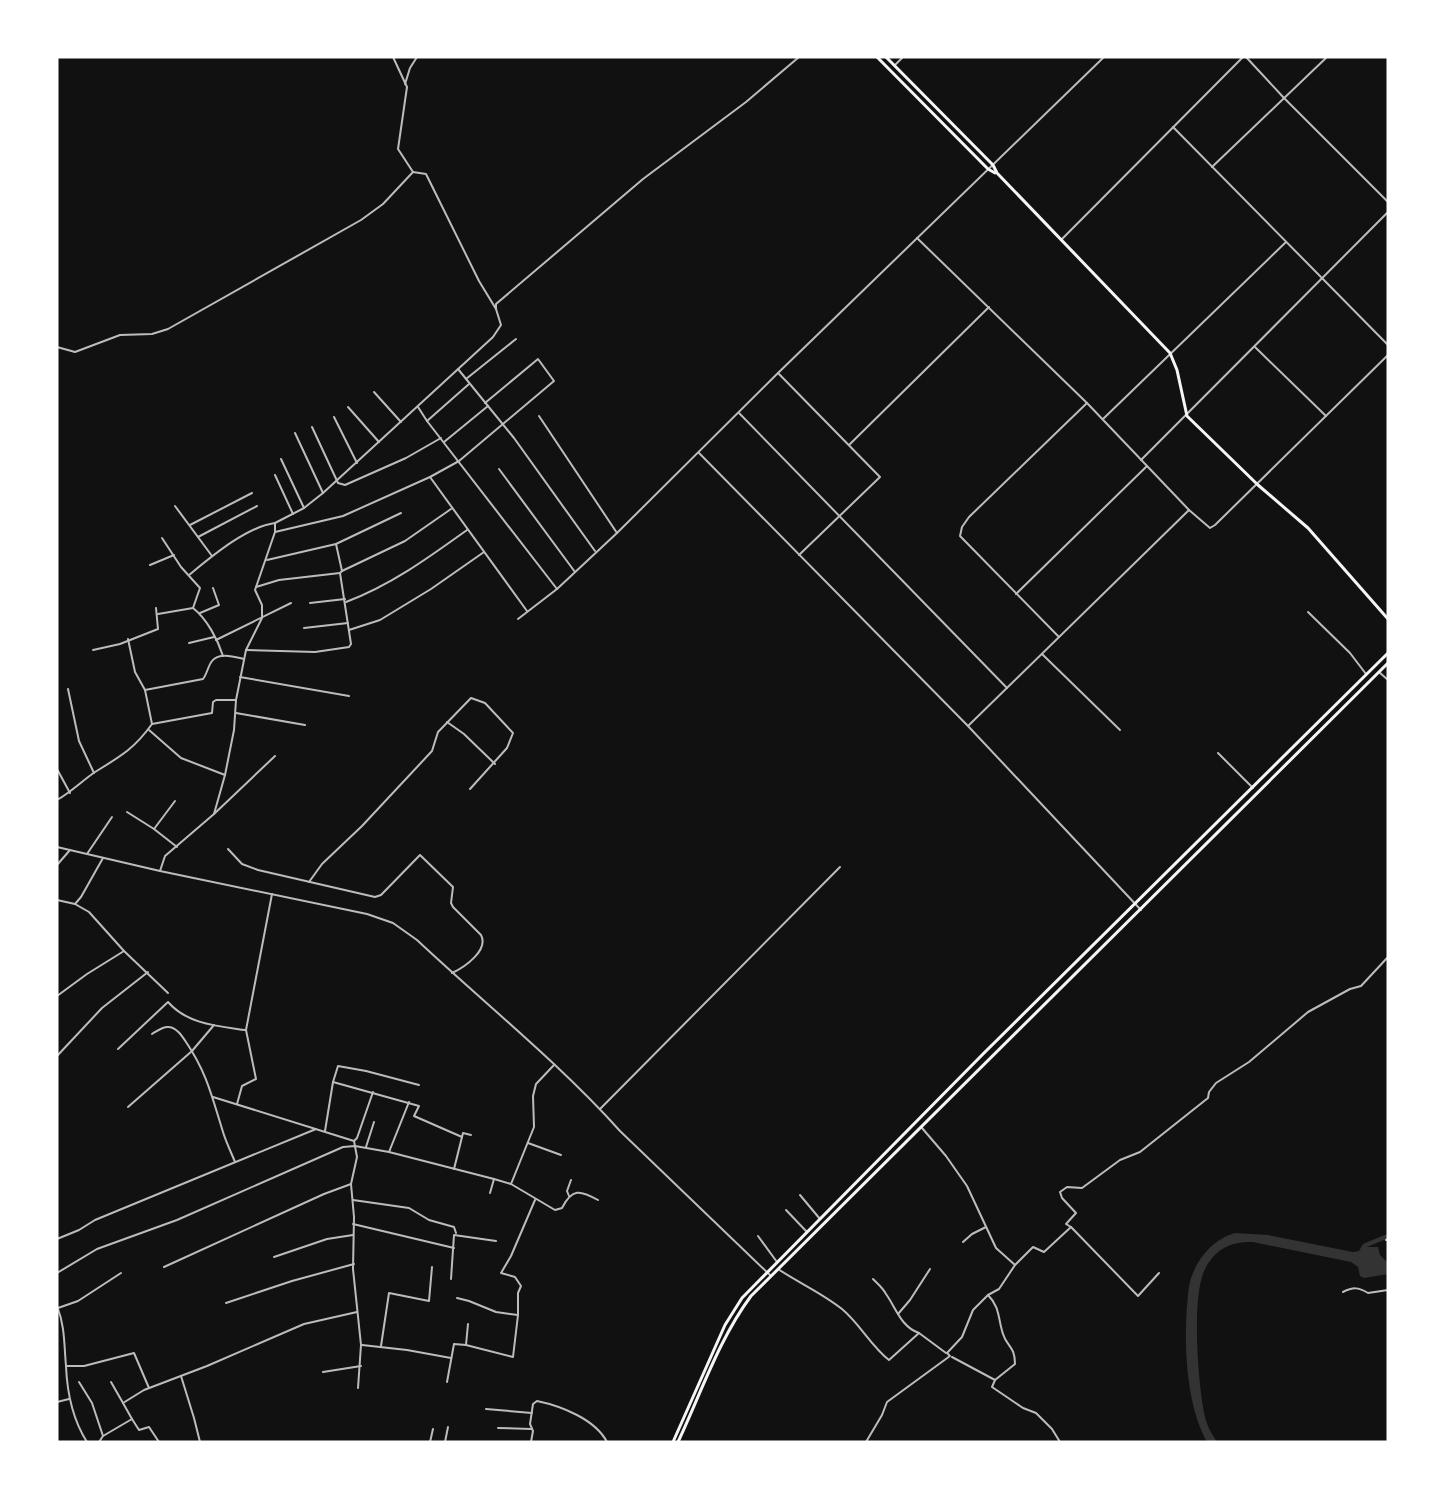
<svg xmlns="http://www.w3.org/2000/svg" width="1445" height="1499" viewBox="0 0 1445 1499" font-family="'Open Sans',sans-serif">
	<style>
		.water { fill: #333 }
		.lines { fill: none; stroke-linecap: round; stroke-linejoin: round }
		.canal { stroke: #333; stroke-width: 4.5 }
		.minor { stroke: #bcbcbc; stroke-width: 2 }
		.secondary { stroke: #f5f5f5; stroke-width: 3 }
		.trunk { stroke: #f5f5f5; stroke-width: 3 }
	</style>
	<rect width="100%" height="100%" fill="#111"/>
	<path class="water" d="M1235,1233l33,2 85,17 6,-1 4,-7h3v3h12l2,8 8,8v11l-24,4 -4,-2 -2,-9 -7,-5 -98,-20c-24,-1 -41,9 -50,32 -11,29 -5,112 2,143 2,9 7,17 12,25h-10c-23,-42 -24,-109 -18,-156 5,-24 22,-46 46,-53z"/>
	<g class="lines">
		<path class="canal" d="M1363,1249l3,-4 22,-9"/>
		<g class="minor">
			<path d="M393,57l14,30 -9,62 15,23"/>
			<path d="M1246,57l38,41 104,104"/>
			<path d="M895,65l8,-8"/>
			<path d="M405,84l5,-16 7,-11"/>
			<path d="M1173,127l215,218"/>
			<path d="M1212,167l115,-110"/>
			<path d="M917,238l170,165 102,107 21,18 5,-3 173,-170"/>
			<path d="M1061,240l182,-183"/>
			<path d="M496,309v-5l147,-125 103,-77 53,-45"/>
			<path d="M57,347l18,5 45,-17 32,-1 16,-5 193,-109 22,-16 30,-32 13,2 53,107 17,28 5,16 -8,12 -170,156 -19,15 -29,15v9l-20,58 7,15v13l-16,32 -10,50 -2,30 -9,45 -11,39"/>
			<path d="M1255,347l71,69"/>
			<path d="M458,369l56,69 81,113"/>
			<path d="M778,373l102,104 -81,78"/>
			<path d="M466,379l50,-40"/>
			<path d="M374,392l27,30"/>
			<path d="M348,407l31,35"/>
			<path d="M418,407l9,14 130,168"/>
			<path d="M739,413l268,275"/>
			<path d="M539,416l78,117"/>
			<path d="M334,417l23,46"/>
			<path d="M1103,419l183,-177"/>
			<path d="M427,421l42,-37"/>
			<path d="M312,427l26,56 7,2 61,-27 35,-20"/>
			<path d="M295,433l28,60"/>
			<path d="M444,442l44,-36"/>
			<path d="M849,445l140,-138"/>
			<path d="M699,453l269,273 173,184"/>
			<path d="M281,459l23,49"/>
			<path d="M1141,460l247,-248"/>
			<path d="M499,469l76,103"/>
			<path d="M275,475l18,39"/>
			<path d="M430,477l97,134"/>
			<path d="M175,506l37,50"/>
			<path d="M190,525l62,-32"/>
			<path d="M275,532l68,-16 87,-39 29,-16 95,-80 -16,-22 -53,44"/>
			<path d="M198,537l59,-31"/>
			<path d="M162,538l19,29 19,21 -7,20c14,11 25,32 30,48"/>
			<path d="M267,560l69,-16 65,-31"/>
			<path d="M150,565l24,-10"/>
			<path d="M342,571l63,-30 46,-32"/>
			<path d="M189,575c22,-18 57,-48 86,-52"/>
			<path d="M256,587l23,-7 61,-7"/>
			<path d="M1016,594l131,-128"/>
			<path d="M346,602c45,-17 82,-44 121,-72"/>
			<path d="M310,603l35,-4"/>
			<path d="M1308,612l42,41 16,21"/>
			<path d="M200,613l19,-8 -6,-17"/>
			<path d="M158,614l35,-6"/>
			<path d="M518,619l39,-30 60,-56 161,-160 326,-316"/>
			<path d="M304,628l44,-5"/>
			<path d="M349,630l31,-10 51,-31 53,-37"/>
			<path d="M1059,637l-99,-101 2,-9 7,-10 118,-114"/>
			<path d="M216,640l75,-37"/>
			<path d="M189,643l25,-6"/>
			<path d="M93,650l27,-6 38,-15 -2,-21"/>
			<path d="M246,650l69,2 34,-5 2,-3 -11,-71 2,-2 -6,-27"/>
			<path d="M1042,654l78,76"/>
			<path d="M1379,672l9,8"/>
			<path d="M240,677l109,19"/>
			<path d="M68,689l11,52 15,32"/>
			<path d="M145,690l58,-11c4,-5 5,-13 9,-18 7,-9 23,-4 32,-2"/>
			<path d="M236,713l69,12"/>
			<path d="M447,722l17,12 31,30"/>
			<path d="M152,724l60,-11 1,-11 3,-2h20"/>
			<path d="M968,726l221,-216"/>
			<path d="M149,730l32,28 44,17"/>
			<path d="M1218,753l35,35"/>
			<path d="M57,769l13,24"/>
			<path d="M57,800c14,-8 25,-19 38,-28 26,-16 39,-23 57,-48l-7,-34 -10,-18 -7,-33"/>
			<path d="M127,812l27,17 23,18"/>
			<path d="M154,829l21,-28"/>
			<path d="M57,847l103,24 207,43 26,9 24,17c67,63 141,122 203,191l151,145"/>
			<path d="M228,849l14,15 16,6 117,27 6,-2 39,-40 33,32 -2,16 2,4 28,28c8,15 -16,32 -29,38"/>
			<path d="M87,854l25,-37"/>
			<path d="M57,865l13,-15"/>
			<path d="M160,871l5,-15 49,-42 61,-58"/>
			<path d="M309,882l13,-18 40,-38 70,-75 6,-19 33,-34 14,5 28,30 -6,15 -37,41"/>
			<path d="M57,900l18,4 14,8 35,39 44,42"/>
			<path d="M75,904l6,-7 22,-39"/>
			<path d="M57,996l30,-22 37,-23"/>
			<path d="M152,1034c5,-3 11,-8 17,-7 8,1 13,9 17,15 21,31 26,55 37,90 3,10 8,20 12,30"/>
			<path d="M118,1049l50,-47c19,22 49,24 77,28"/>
			<path d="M57,1056l45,-48 46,-36"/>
			<path d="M333,1082l86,24 -5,10 48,21 1,-4 8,2"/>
			<path d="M213,1097l141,44 3,16 -6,27 3,33 -1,52 8,76 -3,43"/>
			<path d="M237,1104l5,-18 14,-7 -10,-49 26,-136"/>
			<path d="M128,1107l64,-56 22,-26"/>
			<path d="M600,1109l240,-242"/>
			<path d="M922,1128l24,28 21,30 29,62 19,17"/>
			<path d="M325,1131l8,-49 5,-16 28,5 53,14"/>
			<path d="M354,1141l3,-3 16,-46"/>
			<path d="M528,1143l33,12"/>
			<path d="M366,1147l8,-25"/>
			<path d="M389,1152l20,-50"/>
			<path d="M454,1169l8,-32"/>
			<path d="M511,1184l23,-57 -1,-31 3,-12 18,-19"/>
			<path d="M490,1193l4,-14"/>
			<path d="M800,1195l20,24"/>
			<path d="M569,1196l-2,-5 4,-11"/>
			<path d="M353,1200l56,8 20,12 25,7 2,6"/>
			<path d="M786,1210l21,22"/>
			<path d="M353,1224l101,24"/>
			<path d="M1071,1227l67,69 21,-23"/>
			<path d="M758,1236l19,26"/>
			<path d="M57,1239l22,-9 16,-10 221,-91"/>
			<path d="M1386,1240l2,-1"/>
			<path d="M963,1242l9,-8 14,-7"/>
			<path d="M274,1257l53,-18 26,-4"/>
			<path d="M164,1267l160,-73 27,-10"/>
			<path d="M778,1269c21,14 44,24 64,40 18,15 29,37 47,51l30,-27 27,20"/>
			<path d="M57,1273l40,-24 80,-29 166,-73 12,-1 34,6 105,27 17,5 44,26 7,-2c10,-20 18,-18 36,-8"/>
			<path d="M451,1279l3,-44 42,6"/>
			<path d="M873,1279c5,5 10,9 13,15 10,14 15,33 33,39"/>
			<path d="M1343,1292c10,-5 15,-5 25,1l20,-3"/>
			<path d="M988,1295c12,12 10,24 15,39 4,13 12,12 12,30l-20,16"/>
			<path d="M457,1298l12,3 27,11 22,3"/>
			<path d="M226,1303l66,-22 62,-17"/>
			<path d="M57,1306c8,20 7,38 9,60 1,25 7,54 21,76"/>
			<path d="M58,1308l20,-7 43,-28"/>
			<path d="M898,1314l12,-14 20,-31"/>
			<path d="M362,1345l45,5 44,8"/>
			<path d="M466,1345l2,-21"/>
			<path d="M381,1346l8,-53 40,8 3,-34"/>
			<path d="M952,1357l43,23 -3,7 31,21 13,5 16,16 8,13"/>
			<path d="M66,1366h18l50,-13 15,35"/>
			<path d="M323,1372l38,-6"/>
			<path d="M181,1376l13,42 6,24"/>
			<path d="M79,1382l13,21 11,33"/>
			<path d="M111,1382l12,21"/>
			<path d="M447,1382l7,-38 12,1 47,12 5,-42v-22l3,-7 -6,-9 -14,-4 10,-17 24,-56"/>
			<path d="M57,1402l12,-3"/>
			<path d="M486,1409l46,4"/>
			<path d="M132,1419l7,11 10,-3 10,15"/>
			<path d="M498,1428l33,1"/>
			<path d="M99,1442l4,-6 29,-17 -9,-16 21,-13 63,-24 97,-42 53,-12"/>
			<path d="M430,1442l3,-13"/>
			<path d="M445,1442l3,-15"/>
			<path d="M531,1442l2,-11 -3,-7 3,-20 4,-3c24,5 58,18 70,41"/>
			<path d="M866,1442l16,-27 5,-13 63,-46 -3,-3 15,-16 11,-27 15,-15 11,-6 16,-24 18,-18 11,5 27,-25 -5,-3 10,-11 -14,-15 -2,-6 7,-5 15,1 38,-28 20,-8 68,-54 1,-6 7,-9 33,-21 59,-50 42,-23 11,-3 27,-29"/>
		</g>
		<g class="secondary">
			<path d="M877,57l111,112 7,4"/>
			<path d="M886,57l107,108 4,8 173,180 7,17 10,46 71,69 50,43 80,91"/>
		</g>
		<g class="trunk">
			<path d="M673,1442l52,-117 17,-27 242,-245 404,-400"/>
			<path d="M678,1442c23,-49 41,-103 73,-146l637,-633"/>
		</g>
	</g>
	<rect width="1445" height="1499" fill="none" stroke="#ffffff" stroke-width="117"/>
</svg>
